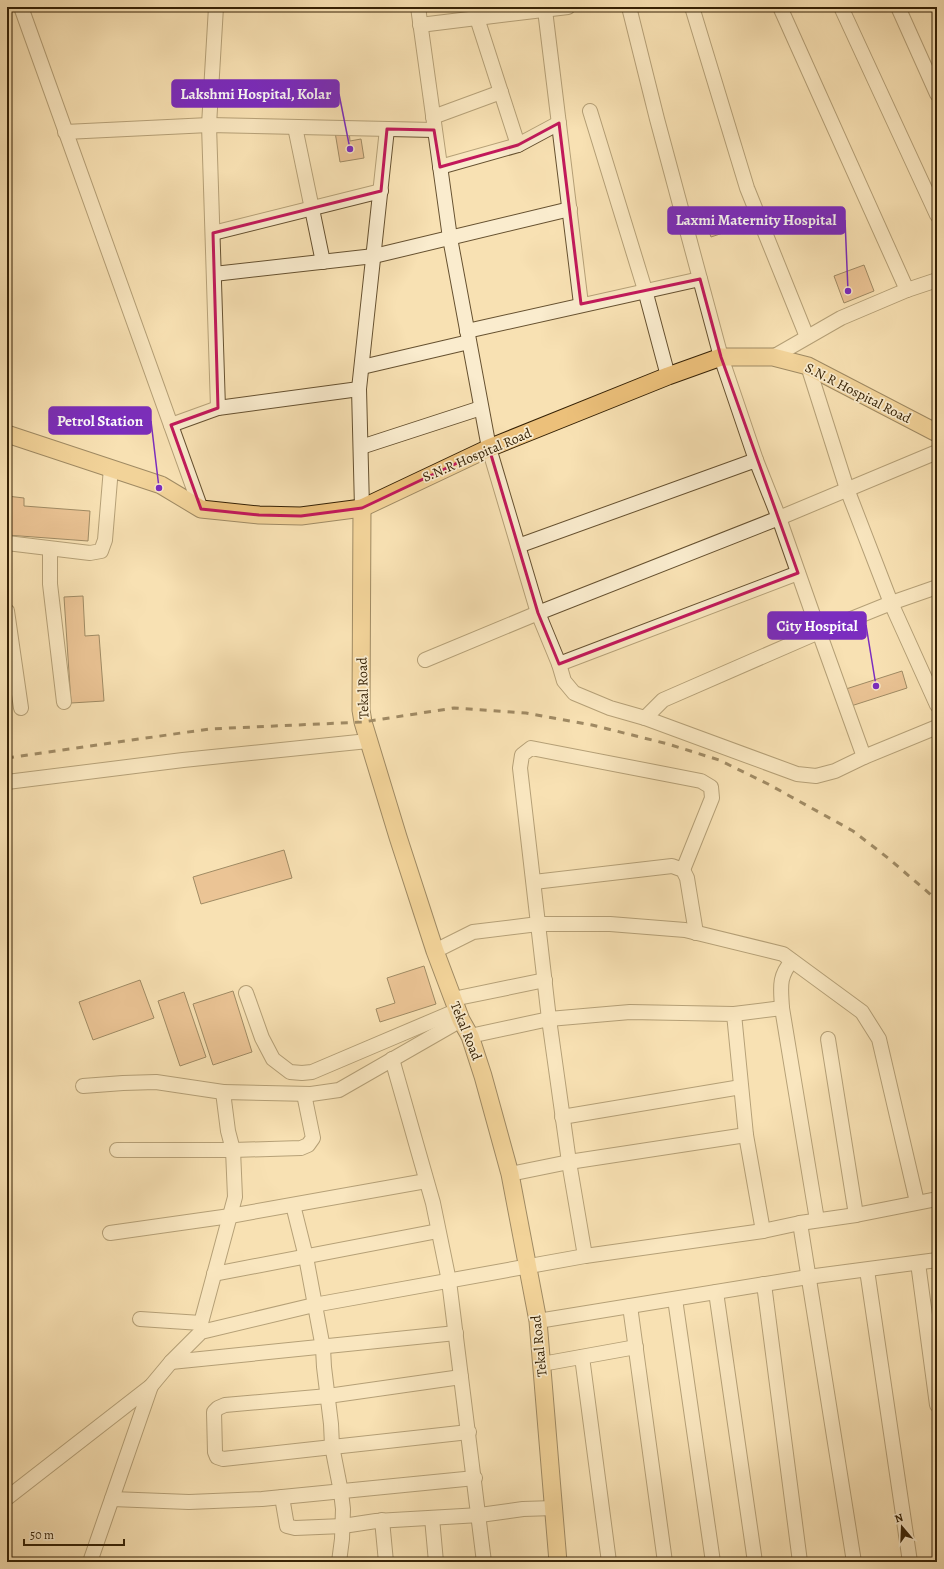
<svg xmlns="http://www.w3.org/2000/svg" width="944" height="1569" viewBox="0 0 944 1569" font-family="Alegreya,serif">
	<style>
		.building { fill: #dca171; stroke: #352105 }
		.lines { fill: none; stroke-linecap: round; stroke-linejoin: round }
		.minor-casing { stroke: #665130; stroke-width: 16 }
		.major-casing { stroke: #352105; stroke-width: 19 }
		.minor { stroke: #faecce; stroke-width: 14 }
		.major { stroke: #ecc07a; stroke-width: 17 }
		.rail { stroke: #352105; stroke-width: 3; stroke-dasharray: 7 7; stroke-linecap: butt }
		.marked { fill: none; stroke: #c2185b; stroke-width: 3; stroke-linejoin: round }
		.labels { text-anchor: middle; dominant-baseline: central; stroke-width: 3.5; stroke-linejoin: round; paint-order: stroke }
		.street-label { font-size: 14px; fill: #352105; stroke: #faecce }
		.leader { fill: none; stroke: #7b2cbf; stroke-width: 1.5 }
		.callout-dot { fill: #7b2cbf; stroke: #faecce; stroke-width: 1.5 }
		.callout { fill: #7b2cbf; stroke: #7b2cbf; stroke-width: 1.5 }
		.callout-label { font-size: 15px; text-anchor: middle; font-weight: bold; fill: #fff }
	</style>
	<rect width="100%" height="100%" fill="#f8e1b3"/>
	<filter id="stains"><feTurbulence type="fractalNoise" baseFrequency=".005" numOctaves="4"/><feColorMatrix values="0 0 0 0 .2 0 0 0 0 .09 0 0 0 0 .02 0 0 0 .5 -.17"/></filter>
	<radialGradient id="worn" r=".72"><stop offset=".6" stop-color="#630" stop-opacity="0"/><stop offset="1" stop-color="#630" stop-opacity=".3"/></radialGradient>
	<g class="building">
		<path d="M349,130l1,11 11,-2 3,19 -24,4 -5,-30z"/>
		<path d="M736,214l5,13 -30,10 -5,-13z"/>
		<path d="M864,265l10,26 -30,12 -10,-27z"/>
		<path d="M7,496l17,2v8l66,5 -2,30 -81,-6z"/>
		<path d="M83,596l2,40 14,-1 5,66 -33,2 -7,-106z"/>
		<path d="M902,671l5,17 -56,18 -5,-17z"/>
		<path d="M284,850l8,28 -91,26 -8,-27z"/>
		<path d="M424,966l12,38 -56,18 -4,-13 19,-6 -8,-25z"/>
		<path d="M140,980l14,38 -61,22 -14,-38z"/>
		<path d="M233,991l19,61 -39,13 -20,-61z"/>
		<path d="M184,992l22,65 -26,9 -22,-65z"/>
	</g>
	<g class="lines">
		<defs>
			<g id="minor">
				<path d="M21,7l180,502"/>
				<path d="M216,7l-7,118 9,283"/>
				<path d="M418,7l32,231 39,210 49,165 241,-95 -23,-58 -238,86"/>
				<path d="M629,7l28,112 64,238 35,103"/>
				<path d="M692,7l55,181 60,149"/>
				<path d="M780,7l127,283"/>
				<path d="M841,7l96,208"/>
				<path d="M898,7l39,87"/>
				<path d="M545,10l36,294"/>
				<path d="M477,18l41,127"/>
				<path d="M420,25l148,-18"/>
				<path d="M590,111l55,179 23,86"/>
				<path d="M433,117l68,-25"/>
				<path d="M295,127l28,135"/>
				<path d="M65,132l144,-7 225,5"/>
				<path d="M440,167l78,-22 41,-22"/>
				<path d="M213,233l168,-42"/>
				<path d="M214,274l160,-18 196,-47"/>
				<path d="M467,331l233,-52"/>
				<path d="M773,357l68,-39 66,-28 30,-10"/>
				<path d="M808,366l39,123 44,114 46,102"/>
				<path d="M362,367l107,-25"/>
				<path d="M171,425l47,-17 141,-19"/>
				<path d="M361,447l120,-39"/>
				<path d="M362,508l-3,-119 28,-260"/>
				<path d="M7,543l83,10 11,-2 4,-11 6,-72"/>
				<path d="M50,549v35l14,118"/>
				<path d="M7,611l14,97"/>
				<path d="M425,660l113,-47 21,51 239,-91"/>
				<path d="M559,664l5,17 10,12 36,15 35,10 152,56 19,2 19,-5 29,-14 73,-30"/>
				<path d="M645,718l18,-18 156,-68 -40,-114 158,-66"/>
				<path d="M864,757l-45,-125 72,-29 46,-16"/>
				<path d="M7,782l176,-22 185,-19"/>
				<path d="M534,882l138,-16 11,4 4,8 9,55"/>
				<path d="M435,951l38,-19 65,-8h72l75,6 98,24 79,58 17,27 38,163"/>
				<path d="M792,961c-14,16 -11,27 -10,47l35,212"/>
				<path d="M246,993l16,45 11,21 17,13 12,1 10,-1 146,-62"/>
				<path d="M453,999l92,-19"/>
				<path d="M734,1014l48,-6"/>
				<path d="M470,1036l79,-17 81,-7 104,2 12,121 17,96"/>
				<path d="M828,1039l28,176"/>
				<path d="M392,1059l41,144 16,78 35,281"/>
				<path d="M83,1086l40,-3 33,-1 67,10"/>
				<path d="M562,1117l179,-30"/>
				<path d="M117,1150h116l68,-2 7,-3 5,-7 -9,-44"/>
				<path d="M510,1174l59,-12 177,-27"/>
				<path d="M293,1205l13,52 17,91 1,19 7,57 1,22 9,46 2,17 -1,30 -3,23"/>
				<path d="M800,1223l54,339"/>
				<path d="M110,1233l120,-17 196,-35"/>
				<path d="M585,1256l-16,-94 -20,-143 -29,-251 2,-13 9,-7 170,33 10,6 1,11 -29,72"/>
				<path d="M918,1263l19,142"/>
				<path d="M867,1270l43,292"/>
				<path d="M214,1274l224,-43"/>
				<path d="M764,1284l36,278"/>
				<path d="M716,1292l39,270"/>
				<path d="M675,1299l38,263"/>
				<path d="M630,1306l35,256"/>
				<path d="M140,1319l61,4"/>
				<path d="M538,1321l270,-44 129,-17"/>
				<path d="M201,1332v-9l34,-126 -2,-47 -5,-19 -5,-39 88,2 28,-4 122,-70"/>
				<path d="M582,1357l27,205"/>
				<path d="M171,1362l285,-29"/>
				<path d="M542,1364l94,-17"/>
				<path d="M461,1377l-133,19 -103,9 -7,3 -4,4 1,40 2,5 6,2 246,-27"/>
				<path d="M282,1497l5,29 8,2 48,-2 33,-5 104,-6 43,-6 31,-1"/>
				<path d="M7,1498l144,-112 20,-24 30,-30 113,-27 271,-49 178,-25 37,-8 56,-8 81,-16"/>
				<path d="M112,1499l77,3 73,-3 213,-21"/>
				<path d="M432,1518l4,44"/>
				<path d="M382,1520l4,42"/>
				<path d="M90,1562l61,-176"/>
			</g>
			<g id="major">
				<path d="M7,434l154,51 40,24 58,6 42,1 61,-8 127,-60 179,-72 53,-19h52l35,9 129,67"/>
				<path d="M362,508l-1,202 2,12 35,115 37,114 26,69 9,16 13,40 27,98 28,147 20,241"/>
			</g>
		</defs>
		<use href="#minor" class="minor-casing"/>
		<use href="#major" class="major-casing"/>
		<use href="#minor" class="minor"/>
		<use href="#major" class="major"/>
		<path class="rail" d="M7,758l202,-29 154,-7 91,-14 72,5 66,12 76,19 51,16 49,24 85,47 35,27 49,42"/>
	</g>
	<path d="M0 0H944V1569H0ZM559,123l22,181 119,-25 21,78 77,216 -239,91 -21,-51 -49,-165 -127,60 -61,8 -42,-1 -58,-6 -30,-84 47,-17 -5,-175 168,-42 6,-62 47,1 6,37 78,-22z" fill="#f8e1b3" fill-opacity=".55" fill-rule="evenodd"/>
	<path class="marked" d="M559,123l22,181 119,-25 21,78 77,216 -239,91 -21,-51 -49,-165 -127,60 -61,8 -42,-1 -58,-6 -30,-84 47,-17 -5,-175 168,-42 6,-62 47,1 6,37 78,-22z"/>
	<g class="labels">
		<g class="street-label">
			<text transform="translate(858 393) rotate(27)">S.N.R Hospital Road</text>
			<text transform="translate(477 455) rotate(-23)">S.N.R Hospital Road</text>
			<text transform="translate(363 688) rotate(-92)">Tekal Road</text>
			<text transform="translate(466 1031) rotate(68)">Tekal Road</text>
			<text transform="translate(539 1346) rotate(-96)">Tekal Road</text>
		</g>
	</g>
	<path class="leader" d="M350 149L339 94M848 291L845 220M159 488L151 421M876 686L866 625"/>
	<g class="callout-dot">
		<circle cx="350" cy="149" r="4"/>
		<circle cx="848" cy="291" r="4"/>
		<circle cx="159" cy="488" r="4"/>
		<circle cx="876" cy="686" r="4"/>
	</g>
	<g class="callout">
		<rect x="172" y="80" width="167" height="27" rx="4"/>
		<rect x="668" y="207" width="177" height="27" rx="4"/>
		<rect x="49" y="407" width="102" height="27" rx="4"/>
		<rect x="768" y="612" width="98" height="27" rx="4"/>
	</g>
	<g class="callout-label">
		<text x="256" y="99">Lakshmi Hospital, Kolar</text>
		<text x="756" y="225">Laxmi Maternity Hospital</text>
		<text x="100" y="426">Petrol Station</text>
		<text x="817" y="631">City Hospital</text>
	</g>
	<rect width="944" height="1569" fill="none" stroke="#f8e1b3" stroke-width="24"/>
	<rect x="8" y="8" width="928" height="1553" fill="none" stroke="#352105" stroke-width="2"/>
	<rect x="12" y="12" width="920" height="1545" fill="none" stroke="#352105"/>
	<g transform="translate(902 1527) rotate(341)" stroke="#faecce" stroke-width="3" paint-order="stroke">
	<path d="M0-3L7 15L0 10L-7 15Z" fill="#352105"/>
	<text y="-6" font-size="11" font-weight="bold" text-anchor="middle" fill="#352105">N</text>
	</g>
	<path d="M24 1539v6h100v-6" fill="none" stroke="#352105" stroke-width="2"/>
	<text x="30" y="1539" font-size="12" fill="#352105" stroke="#faecce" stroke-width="3" paint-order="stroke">50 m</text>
	<rect width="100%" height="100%" filter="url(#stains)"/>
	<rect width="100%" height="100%" fill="url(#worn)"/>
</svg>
